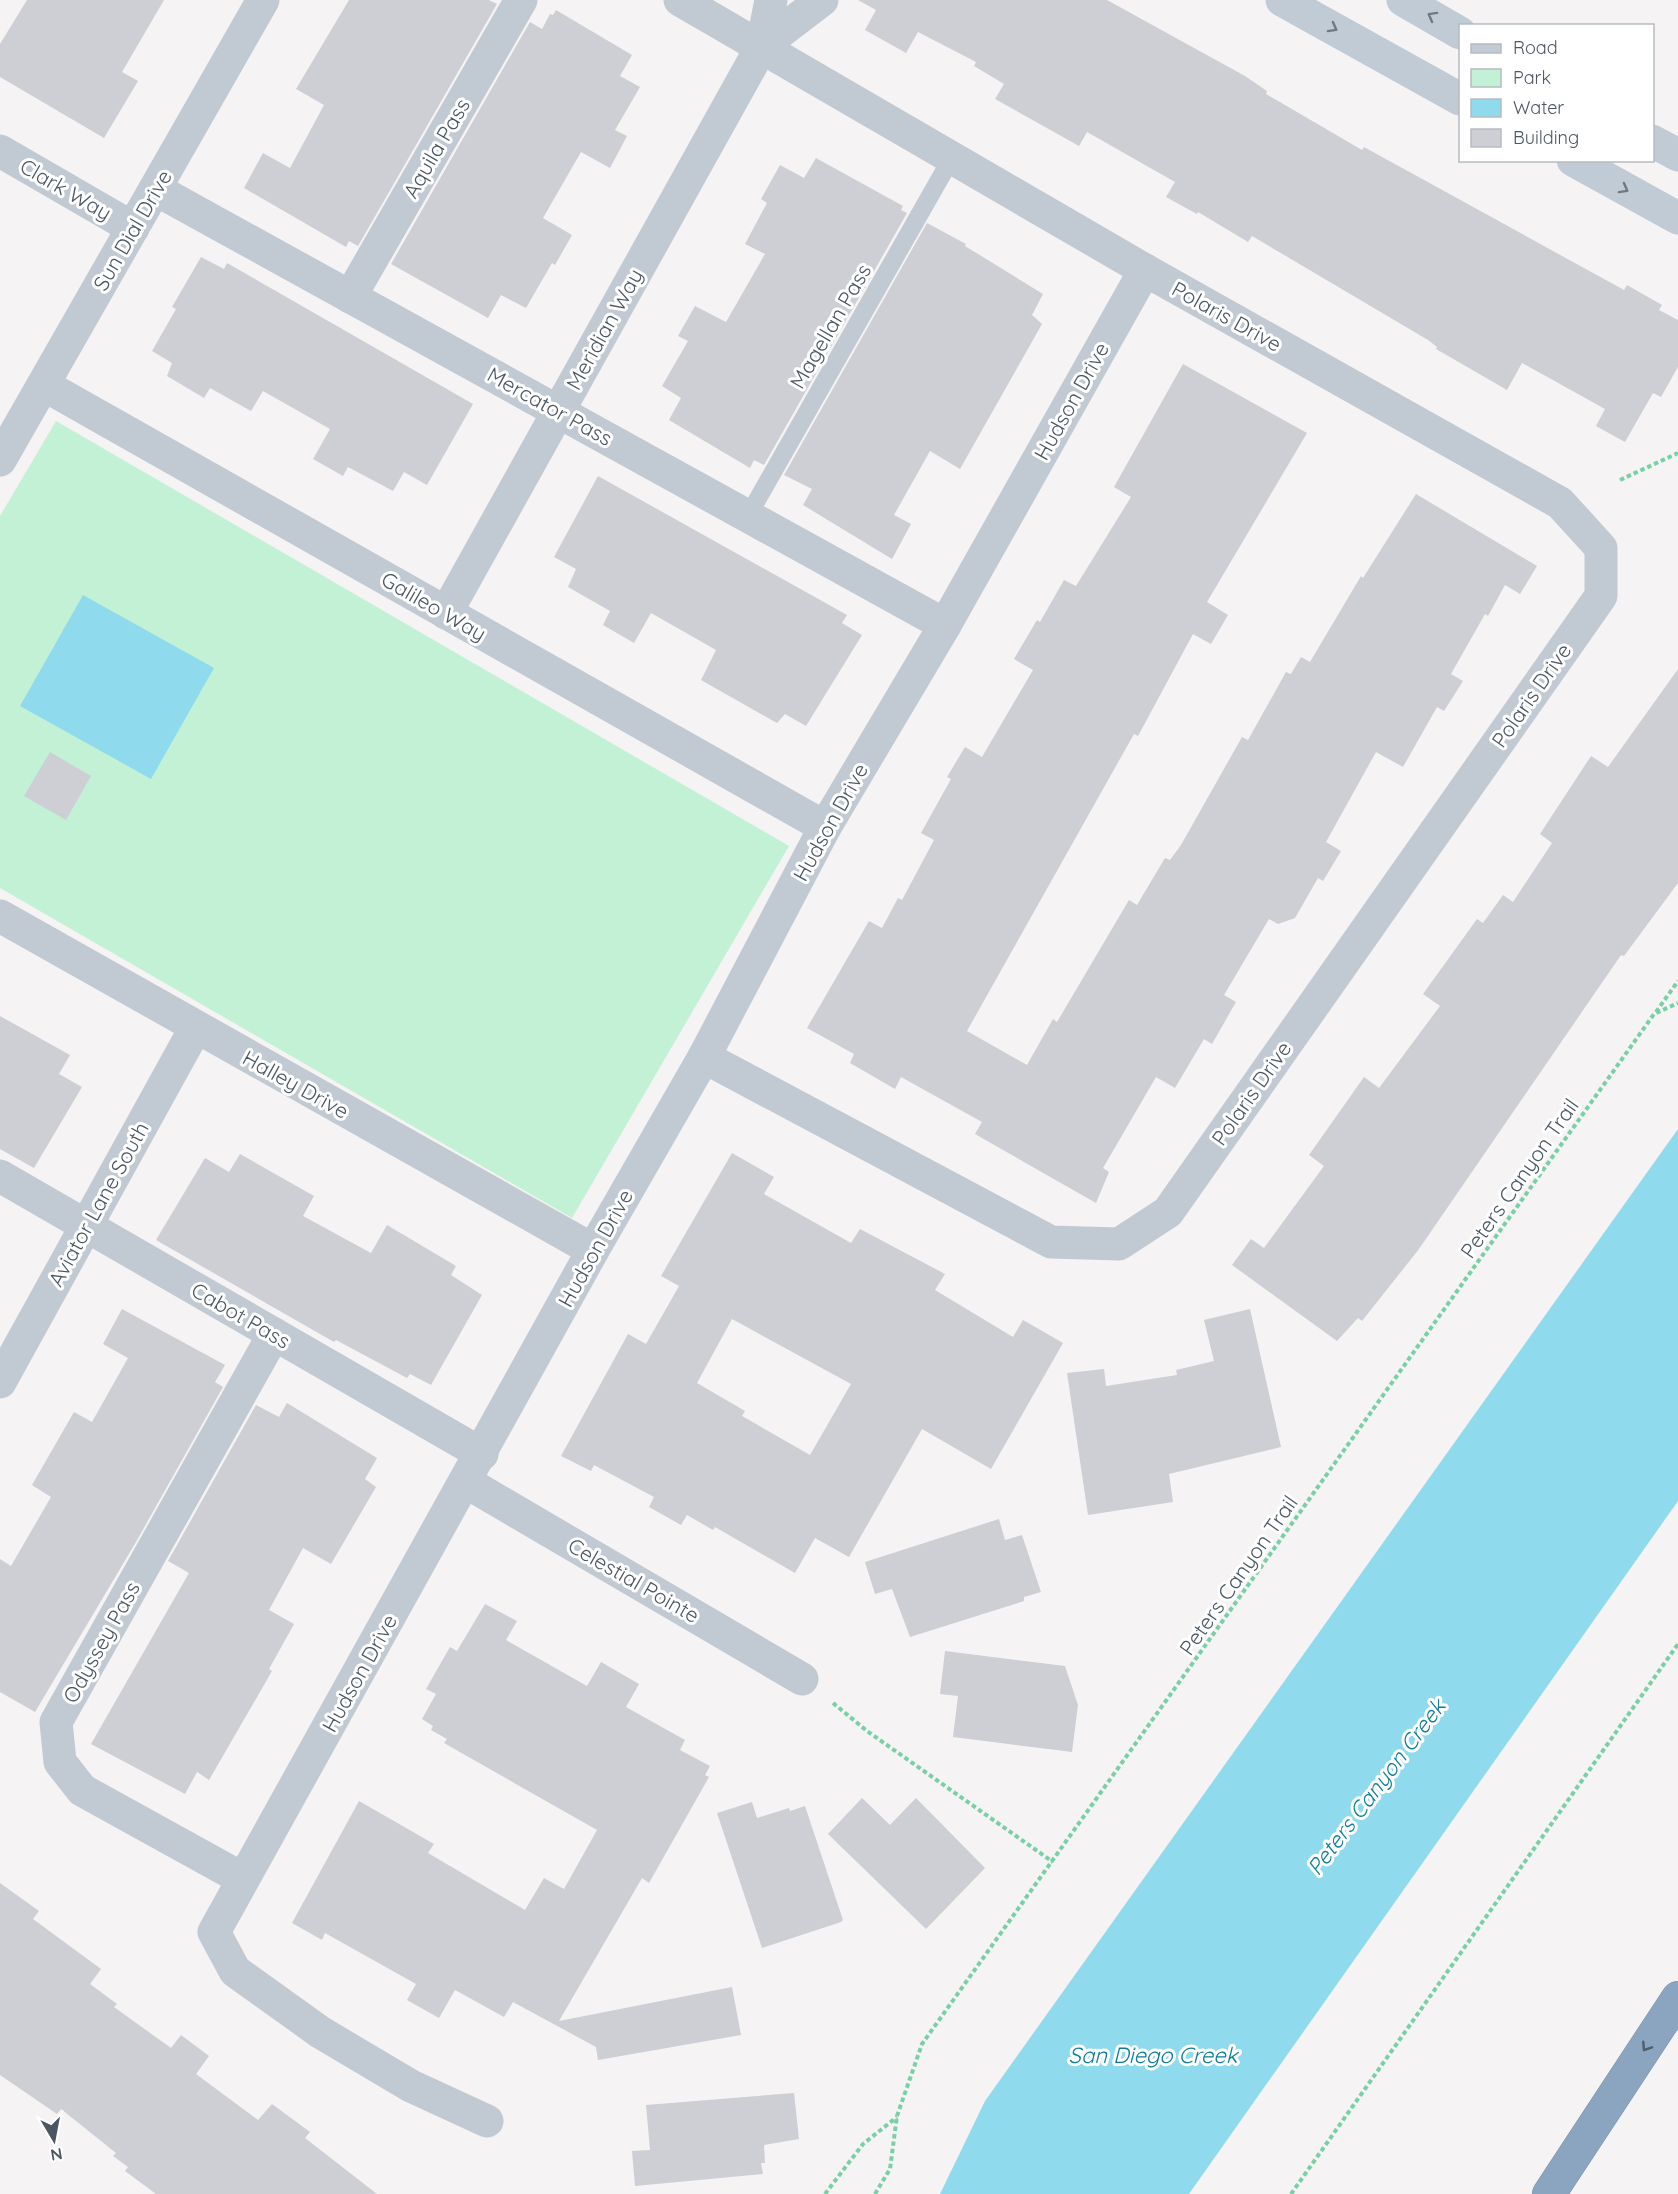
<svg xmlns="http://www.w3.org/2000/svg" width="1678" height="2194" viewBox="0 0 1678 2194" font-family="Quicksand,sans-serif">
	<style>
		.green { fill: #c3f1d5 }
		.water { fill: #90daee }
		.building { fill: #cdcfd5; fill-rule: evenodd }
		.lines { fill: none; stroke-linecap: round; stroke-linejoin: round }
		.highway-casing { stroke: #7690ad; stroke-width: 34 }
		.path { stroke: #7ad0a6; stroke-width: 4; stroke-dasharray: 4.5 3; stroke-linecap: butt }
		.lane { stroke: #c1cad2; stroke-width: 18 }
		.street { stroke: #c1cad2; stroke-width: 33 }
		.secondary { stroke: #c1cbd6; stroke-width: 33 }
		.highway { stroke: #8ba5c1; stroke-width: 33 }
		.oneway { stroke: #6e7984 }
		.oneway2 { stroke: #505e6b }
		.labels { text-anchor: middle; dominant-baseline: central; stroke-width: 6; stroke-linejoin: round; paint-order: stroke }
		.street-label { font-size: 21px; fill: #4a5661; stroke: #fff }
		.water-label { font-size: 22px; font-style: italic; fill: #0c7c9b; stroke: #fff }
	</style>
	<rect width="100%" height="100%" fill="#f5f3f3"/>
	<path class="green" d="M56,421l733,425 -217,372 -572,-330v-372z"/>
	<g class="water">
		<path d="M83,595l131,73 -63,111 -131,-73z"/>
		<path d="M1678,1129v372l-489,693h-249l45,-93z"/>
	</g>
	<g class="building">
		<path d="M27,0h137l-42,72 16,9 -34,57 -104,-61v-33z"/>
		<path d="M349,0h140l8,4 -139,242 -9,-5 -3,6 -102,-59 19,-35 27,15 34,-63 -28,-16z"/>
		<path d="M858,0h249l138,76 22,15 -1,3 96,56 2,-3 260,143 3,-5 35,20 -3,5 19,10v47l-17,30 -8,-4 -28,49 -29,-16 9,-17 -83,-46 -15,27 -71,-41 1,-2 -9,-7 -176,-104 -4,6 -50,-30 -1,2 -31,-17 9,-15 -88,-50 -8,14 -84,-47 9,-15 -30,-18 2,-4 -58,-30 -12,21 -41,-23 11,-20z"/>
		<path d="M556,10l76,45 -12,21 20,11 -25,43 12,6 -17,32 -29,-16 -38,66 29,17 -17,30 -3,-2 -26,45 -25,-13 -13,23 -97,-54 139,-242 12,7 8,-15 3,1z"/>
		<path d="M816,158l87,48 -2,4 6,3 -143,252 -10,-5 -4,8 -81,-48 12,-22 -19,-12 26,-45 -10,-5 17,-30 31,16 39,-68 -20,-10 22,-41 -6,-4 19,-34 24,13z"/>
		<path d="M927,223l39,21 -1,2 78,48 -11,21 10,9 -82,145 -30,-18 -36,64 17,9 -19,35 -89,-54 9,-16 -28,-14z"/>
		<path d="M201,257l23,12 3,-6 246,141 -46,81 -23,-13 -11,19 -45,-24 -5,9 -30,-17 17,-30 -67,-38 -12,20 -41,-23 -6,10 -37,-22 5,-13 -20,-12 24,-42 -4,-2z"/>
		<path d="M1183,364l124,69 -100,169 21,13 -17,29 -18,-10 -55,102 -4,-2 -167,297 60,34 26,-46 4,3 72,-122 8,5 28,-47 5,2 11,-15 61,-108 6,3 38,-68 5,2 10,-17 9,5 51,-86 2,2 53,-84 121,72 -17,28 -15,-9 -17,31 -3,-2 -34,60 12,7 -19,30 -7,-4 -34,60 -27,-15 -50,90 15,9 -18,30 -5,-3 -23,40 -17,6 -9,-5 -45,76 12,7 -24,42 -8,-5 -29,49 -19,-11 -53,91 6,4 -13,31 -121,-69 7,-12 -81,-45 -6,12 -45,-26 4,-9 -47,-26 62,-107 13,7 16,-30 4,2 32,-60 -13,-7 30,-54 -4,-2 18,-30 17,10 51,-87 -19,-11 23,-39 3,2 24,-42 12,6 55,-89 -17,-10z"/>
		<path d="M598,476l249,139 -5,8 20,12 -56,91 -21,-12 -8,9 -76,-43 15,-30 -65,-37 -17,30 -31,-18 7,-14 -42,-24 8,-18 -22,-12z"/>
		<path d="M1678,669v214l-54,73 -3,-1 -202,294 -57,72 -4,-3 -21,23 -105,-76 19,-26 13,9 60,-82 -15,-11 55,-78 15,11 61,-82 -17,-12 54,-75 6,4 20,-28 10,7 39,-59 -12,-9 51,-78 17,11z"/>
		<path d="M50,752l41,24 -25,44 -42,-24z"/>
		<path d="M0,1016l70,39 -11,19 23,13 -48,81 -34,-19z"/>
		<path d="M732,1153l42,24 -10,17 87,49 9,-14 85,45 -10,16 78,47 10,-17 40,23 -72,126 -69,-40 -73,128 -34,-19 -20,35 -80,-46 -2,3 -26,-15 -6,10 -32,-18 5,-10 -60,-32 -3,6 -30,-15 67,-122 18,10 33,-58 -18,-10zM732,1319l119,65 -41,71 -68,-39 3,-5 -48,-28z"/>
		<path d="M240,1154l74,42 -11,20 68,37 16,-28 69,41 -5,9 31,20 -51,90 -21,-11 -3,4 -71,-38 -2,2 -178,-102 49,-82 24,14z"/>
		<path d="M122,1309l103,56 -10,17 8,5 -87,155 -101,170 -35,-20v-133l11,7 40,-69 -19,-12 42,-73 18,10 36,-64 -25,-14z"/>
		<path d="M1250,1309l31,138 -112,27 4,28 -85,13 -21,-142 37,-4 2,17 71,-11 -1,-5 38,-9 -10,-41z"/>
		<path d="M287,1403l90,55 -12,21 11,8 -45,77 -28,-16 -34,62 25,14 -25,45 3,2 -63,109 -12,-8 -12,22 -94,-50 98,-171 -21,-12 88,-156 23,12z"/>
		<path d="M999,1519l6,21 17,-5 19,57 -17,5v4l-114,36 -18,-48 -17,5 -10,-32z"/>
		<path d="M485,1604l32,17 -11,19 81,46 14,-24 38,22 -13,23 59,33 -5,10 30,16 -5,9 4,2 -60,106 -7,-5 -83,143 173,-34 9,48 -143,25 -2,-13 -83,-45 -9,15 -49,-27 -16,28 -32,-18 9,-16 -91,-51 -3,7 -30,-17 67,-122 75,43 -6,9 97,57 19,-32 20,11 33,-59 -153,-87 3,-4 -16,-9 2,-4 -11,-7 14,-25 -10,-5 24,-42 7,4z"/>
		<path d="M945,1651l120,15 13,39 -6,47 -119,-15 5,-41 -18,-2z"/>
		<path d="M862,1798l28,27 26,-27 69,70 -59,61 -98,-95z"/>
		<path d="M752,1802l5,16 32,-10 1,3 15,-5 38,114 -2,2 -79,26 -45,-135z"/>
		<path d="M0,1883l39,28 -6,8 68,50 -11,15 27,20 -3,3 57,41 10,-13 28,21 -13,18 62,46 14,-16 38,28 -5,6 72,56h-221l-31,-23 3,-4 -15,-11 3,-3 -55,-44 -4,5 -57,-39z"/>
		<path d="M794,2093l5,46 -35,6 1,18h-4l2,11 -128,12 -3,-35 18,-1 -4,-45z"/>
	</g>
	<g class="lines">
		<defs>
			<path id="highway" d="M1549,2194l129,-196"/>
		</defs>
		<use href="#highway" class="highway-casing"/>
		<g class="path">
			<path d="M1620,480l58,-27"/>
			<path d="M1656,1012l22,-31"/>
			<path d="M833,1703l34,28 186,131"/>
			<path d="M825,2194l38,-50 34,-27"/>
			<path d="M875,2194l15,-25 7,-53 25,-72 732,-1030 24,-11"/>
			<path d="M1291,2194l387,-550"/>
		</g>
		<path class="lane" d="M748,516l203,-357"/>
		<g class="street">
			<path d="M680,0l465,270 415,233 41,45v48l-433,616 -49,32 -68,-2 -347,-185"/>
			<path d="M762,46l60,-46"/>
			<path d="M0,151l133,77"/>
			<path d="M155,189l790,436"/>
			<path d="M350,297l171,-297"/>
			<path d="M44,385l781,442"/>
			<path d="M0,460l263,-460"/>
			<path d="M446,613l316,-567 9,-46"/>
			<path d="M0,916l593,334"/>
			<path d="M0,1176l482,278"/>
			<path d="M0,1382l196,-355"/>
			<path d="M466,1482l336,197"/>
			<path d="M243,1879l-161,-89 -22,-28 -4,-40 218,-388"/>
			<path d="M487,2121l-76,-35 -91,-54 -85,-61 -21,-39 379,-682 111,-193 121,-230 120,-202 200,-355"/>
		</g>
		<g class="secondary">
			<path d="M1282,0l178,99"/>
			<path d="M1403,0l57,33"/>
			<path d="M1652,141l26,14"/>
			<path d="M1573,160l105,58"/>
		</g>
		<use href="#highway" class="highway"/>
	</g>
	<defs><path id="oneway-chevron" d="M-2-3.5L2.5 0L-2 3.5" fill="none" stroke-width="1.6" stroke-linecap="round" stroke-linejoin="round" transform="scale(1.5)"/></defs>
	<g class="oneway">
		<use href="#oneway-chevron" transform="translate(1432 16) rotate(-151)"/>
		<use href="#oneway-chevron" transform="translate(1333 28) rotate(29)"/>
		<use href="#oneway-chevron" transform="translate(1624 189) rotate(29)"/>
	</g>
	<use class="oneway2" href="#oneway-chevron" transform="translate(1646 2047) rotate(123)"/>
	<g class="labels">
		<g class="street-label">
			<text transform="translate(436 148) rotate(-60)">Aquila Pass</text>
			<text transform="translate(66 189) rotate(30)">Clark Way</text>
			<text transform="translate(132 230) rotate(-60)">Sun Dial Drive</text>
			<text transform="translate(1227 316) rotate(29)">Polaris Drive</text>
			<text transform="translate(830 326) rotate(-60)">Magellan Pass</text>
			<text transform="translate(604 329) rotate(-61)">Meridian Way</text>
			<text transform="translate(1071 401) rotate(-61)">Hudson Drive</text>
			<text transform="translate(550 406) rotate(29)">Mercator Pass</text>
			<text transform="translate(434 606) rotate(30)">Galileo Way</text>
			<text transform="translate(1531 695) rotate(-55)">Polaris Drive</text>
			<text transform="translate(830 822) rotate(-61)">Hudson Drive</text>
			<text transform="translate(296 1084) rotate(29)">Halley Drive</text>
			<text transform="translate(1251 1093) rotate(-55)">Polaris Drive</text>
			<text transform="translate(1519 1178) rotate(-55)">Peters Canyon Trail</text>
			<text transform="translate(98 1204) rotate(-61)">Aviator Lane South</text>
			<text transform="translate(595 1248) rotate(-61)">Hudson Drive</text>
			<text transform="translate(241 1315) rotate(30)">Cabot Pass</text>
			<text transform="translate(1238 1575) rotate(-55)">Peters Canyon Trail</text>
			<text transform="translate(634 1580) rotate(30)">Celestial Pointe</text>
			<text transform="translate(101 1642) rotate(-61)">Odyssey Pass</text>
			<text transform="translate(359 1673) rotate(-61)">Hudson Drive</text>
		</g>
		<g class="water-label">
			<text transform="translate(1376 1787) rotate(-53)">Peters Canyon Creek</text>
			<text x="1153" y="2055">San Diego Creek</text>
		</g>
	</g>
	<rect x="1459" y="24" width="195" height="138" fill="#ffffff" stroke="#b7bbc0" stroke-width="1.5"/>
	<rect x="1471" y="44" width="30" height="9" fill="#c1cbd6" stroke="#b7bbc0" stroke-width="1.5"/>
	<text x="1513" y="54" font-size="18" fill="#4a5661">Road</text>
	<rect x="1471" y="69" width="30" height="18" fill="#c3f1d5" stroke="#b7bbc0" stroke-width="1.5"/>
	<text x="1513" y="84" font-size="18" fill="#4a5661">Park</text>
	<rect x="1471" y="99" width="30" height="18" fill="#90daee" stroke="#b7bbc0" stroke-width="1.5"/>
	<text x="1513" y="114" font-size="18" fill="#4a5661">Water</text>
	<rect x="1471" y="129" width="30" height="18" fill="#cdcfd5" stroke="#b7bbc0" stroke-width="1.5"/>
	<text x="1513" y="144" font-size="18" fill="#4a5661">Building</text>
	<g transform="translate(54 2140) rotate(170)" stroke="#ffffff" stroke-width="4.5" paint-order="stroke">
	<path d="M0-4.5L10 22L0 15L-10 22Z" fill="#4a5661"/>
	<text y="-9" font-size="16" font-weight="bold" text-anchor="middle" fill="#4a5661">N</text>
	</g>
</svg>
